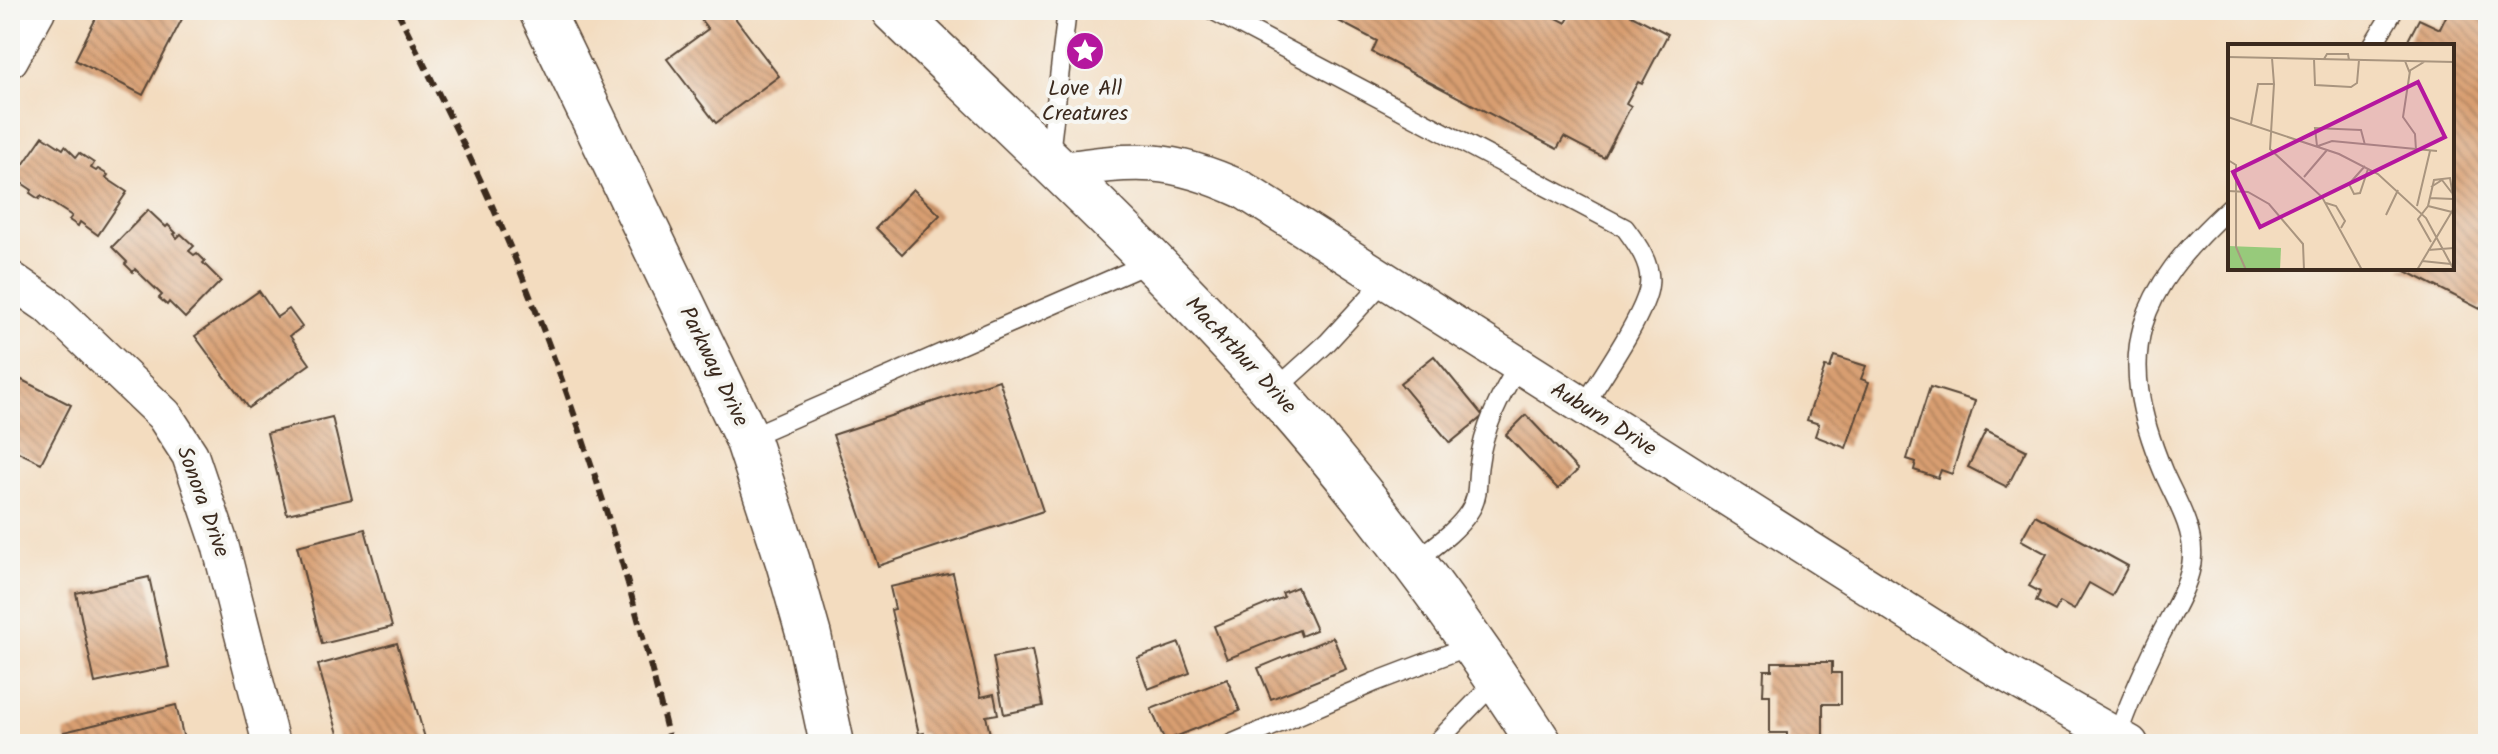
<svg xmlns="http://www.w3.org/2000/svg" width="2498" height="754" viewBox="0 0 2498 754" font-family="Kalam,sans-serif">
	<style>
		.building { fill: url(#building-back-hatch) }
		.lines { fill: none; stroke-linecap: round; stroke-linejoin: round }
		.lane-casing { stroke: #574536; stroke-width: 21 }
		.street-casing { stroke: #574536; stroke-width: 39 }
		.secondary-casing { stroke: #574536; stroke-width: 47 }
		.primary-casing { stroke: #574536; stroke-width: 47 }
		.lane { stroke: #fff; stroke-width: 18 }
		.street { stroke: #fff; stroke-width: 36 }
		.secondary { stroke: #fff; stroke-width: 44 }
		.primary { stroke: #fff; stroke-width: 44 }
		.rail { stroke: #3b2a1e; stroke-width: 6; stroke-dasharray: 12 6; stroke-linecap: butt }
		.labels { text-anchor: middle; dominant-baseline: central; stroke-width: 8; stroke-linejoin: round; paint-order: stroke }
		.poi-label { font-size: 22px; fill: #3b2a1e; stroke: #f6f6f2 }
		.street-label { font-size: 22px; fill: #3b2a1e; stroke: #f6f6f2 }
		.inset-road { fill: none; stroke: #a9957f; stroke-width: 2 }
		.view { fill: #b5179e; fill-opacity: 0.15; stroke: #b5179e; stroke-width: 4 }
		.inset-edge { fill: none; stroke: #3b2a1e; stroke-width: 4 }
	</style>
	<defs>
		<pattern id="building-back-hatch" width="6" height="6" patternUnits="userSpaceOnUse" patternTransform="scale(2)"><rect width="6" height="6" fill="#d89e71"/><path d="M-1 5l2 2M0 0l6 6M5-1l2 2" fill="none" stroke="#b0815c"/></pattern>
	</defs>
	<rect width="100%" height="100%" fill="#f6f6f2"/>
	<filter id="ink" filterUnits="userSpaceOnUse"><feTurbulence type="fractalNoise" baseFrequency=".0125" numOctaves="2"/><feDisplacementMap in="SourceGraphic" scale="16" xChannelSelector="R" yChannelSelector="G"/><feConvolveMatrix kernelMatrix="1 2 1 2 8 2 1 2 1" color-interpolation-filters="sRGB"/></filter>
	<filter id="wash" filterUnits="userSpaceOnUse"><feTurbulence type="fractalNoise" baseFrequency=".006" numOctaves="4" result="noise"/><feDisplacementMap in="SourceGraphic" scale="32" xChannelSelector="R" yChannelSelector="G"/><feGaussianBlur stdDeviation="1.8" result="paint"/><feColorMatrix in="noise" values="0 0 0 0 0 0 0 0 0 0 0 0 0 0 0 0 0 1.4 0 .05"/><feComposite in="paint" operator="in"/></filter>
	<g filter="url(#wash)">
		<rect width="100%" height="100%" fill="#f3dcbf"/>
		<g id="blocks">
			<g class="building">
				<path d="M100,10h64l18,9 -39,76 -68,-35z"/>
				<path d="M714,10h15l50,66 -63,47 -49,-64 41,-30 -7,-9z"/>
				<path d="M1335,10h207l24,13 7,-13h49l46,24 -26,50 -4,-2 -12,21 5,3 -27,52 -40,-21 -7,12 -185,-97 5,-11 -46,-24z"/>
				<path d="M2449,10h39v283l-8,16 -80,-41h52v-222h-47l14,-27 21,10z"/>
				<path d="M43,136l20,13 2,-3 11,11 3,-4 15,10 -3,5 5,3 2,-2 10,6 -2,3 21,14 -29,43 -18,-13 -2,4 -9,-6 3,-4 -31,-20 -2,3 -9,-6 2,-3 -18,-12z"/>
				<path d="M913,189l27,26 -38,39 -26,-26z"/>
				<path d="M148,210l18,17 2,-2 8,8 -2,1 3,4 4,-4 13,12 -5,5 5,4 3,-2 8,8 -2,2 18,18 -36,37 -16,-16 -2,3 -8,-7 3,-3 -27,-26 -2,3 -8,-8 2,-2 -15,-15z"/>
				<path d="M259,291l18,26 12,-8 13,18 -12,9 20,28 -62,44 -53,-72z"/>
				<path d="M1434,356l49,60 -33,27 -50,-60z"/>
				<path d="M1834,356l32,10 -5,13 8,3 -23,66 -31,-12 4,-12 -12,-4 18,-53 5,1z"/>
				<path d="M10,374l61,31 -30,58 -31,-15z"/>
				<path d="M999,380l44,131 -165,55 -45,-131z"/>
				<path d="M1930,387l45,14 -23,73 -11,-4 -3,8 -24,-8 2,-8 -9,-3z"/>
				<path d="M1526,415l52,55 -20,19 -52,-54z"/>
				<path d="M332,417l20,82 -65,15 -20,-81z"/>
				<path d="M1986,430l40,20 -19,37 -39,-20z"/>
				<path d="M2035,515l93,51 -16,30 -23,-13 -15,27 -14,-8 -5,9 -19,-10 4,-9 -11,-6 18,-32 -26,-14z"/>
				<path d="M365,529l27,98 -70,17 -25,-98z"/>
				<path d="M953,573l28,124 13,-3 4,20 -12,2 6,27 -5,1h-61l-2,-11 -5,1 -28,-124 4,-1 -5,-22z"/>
				<path d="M149,577l20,90 -74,16 -19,-90z"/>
				<path d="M1297,587l19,43 -15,6 -2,-6 -72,29 -13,-33 70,-29 -2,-4z"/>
				<path d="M1333,637l13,32 -75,30 -13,-31z"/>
				<path d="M397,643l28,95 -22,6h-62l-23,-79z"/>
				<path d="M1179,643l11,30 -42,16 -11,-31z"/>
				<path d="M1032,650l11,56 -39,8 -11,-57z"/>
				<path d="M1772,662h60v11h9v31h-18v40h-36v-11h-17v-38h-7l1,-25h8z"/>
				<path d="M1227,679l13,32 -75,30 -14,-32z"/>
				<path d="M176,705l9,39h-118l-3,-12z"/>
			</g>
		</g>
	</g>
	<g filter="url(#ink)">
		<use href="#blocks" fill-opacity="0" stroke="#574536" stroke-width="2"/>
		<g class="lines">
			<defs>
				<g id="lane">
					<path d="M1212,10l413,218c12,16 27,36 24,57 -2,27 -50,96 -66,122"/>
					<path d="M2372,46l22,-36"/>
					<path d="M1050,154l17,-144"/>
					<path d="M1274,391l53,-48 59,-64"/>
					<path d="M747,438l404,-176"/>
					<path d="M1414,562c19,-15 41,-29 55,-50 11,-16 7,-31 10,-48 4,-35 21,-68 39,-98"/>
					<path d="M2117,737c12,-35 27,-68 43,-101 12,-24 31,-52 32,-79 2,-30 -18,-60 -29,-86 -50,-120 -26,-179 67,-264"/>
					<path d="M1231,744l144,-62 97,-37"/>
					<path d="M1435,744l63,-65"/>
				</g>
				<g id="street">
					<path d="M10,59l27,-49"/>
					<path d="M1058,171c77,-12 112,-15 185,19l755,479 132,75"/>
					<path d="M10,279l42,29 112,107 26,40 30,89 51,200"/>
				</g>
				<path id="secondary" d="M541,10l206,428 41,124 21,74 23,108"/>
				<path id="primary" d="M893,10c123,119 250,236 365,363 104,115 198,240 282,371"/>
			</defs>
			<use href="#lane" class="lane-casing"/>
			<use href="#street" class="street-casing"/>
			<use href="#secondary" class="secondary-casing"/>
			<use href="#primary" class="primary-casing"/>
			<use href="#lane" class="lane"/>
			<use href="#street" class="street"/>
			<use href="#secondary" class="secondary"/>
			<use href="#primary" class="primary"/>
			<path class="rail" d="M397,10c45,91 92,181 129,276 60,149 107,302 144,458"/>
		</g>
	</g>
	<defs>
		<symbol id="sight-disc" viewBox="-11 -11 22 22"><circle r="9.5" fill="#b5179e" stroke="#f6f6f2"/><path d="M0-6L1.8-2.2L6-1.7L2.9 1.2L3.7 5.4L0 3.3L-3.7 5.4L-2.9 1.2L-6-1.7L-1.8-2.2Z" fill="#fff"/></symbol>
	</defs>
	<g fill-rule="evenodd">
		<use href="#sight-disc" x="1063" y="29" width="44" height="44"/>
	</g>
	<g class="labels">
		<g class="poi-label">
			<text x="1085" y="89">Love All<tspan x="1085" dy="25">Creatures</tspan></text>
		</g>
		<g class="street-label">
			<text transform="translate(1240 356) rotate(47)">MacArthur Drive</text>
			<text transform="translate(713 367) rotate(64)">Parkway Drive</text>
			<text transform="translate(1603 420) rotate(32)">Auburn Drive</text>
			<text transform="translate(202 502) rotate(70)">Sonora Drive</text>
		</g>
	</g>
	<g transform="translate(2228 44)">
		<rect width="226" height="226" fill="#f3dcbf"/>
		<path d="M0,202l53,2 -1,22h-52z" fill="#97ca7b"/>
		<path class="inset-road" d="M0,13l226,5M86,15l1,26 36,2 6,-4 2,-23M96,15l3,-5h21l1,6M177,17l4,10 15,-9M182,27l-7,46 12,17 1,16M46,40l-4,65 52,48 40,73M0,73l111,37 39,20 48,44 28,52M23,80l7,-40h16l-2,-26M89,102l-2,-18 46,2 4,15M90,102l14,-5 105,10M0,116l8,5v82l10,23M137,122l-16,18 5,10 6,-1 8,-24M76,133l23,-27M203,143l11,-7 10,13M0,147l20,1 21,12 34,40 1,26M201,154l24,1M98,159l10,3 9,15 -4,7M189,162l13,-55M200,162l24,6M158,171l12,-25M203,198l-13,-23 10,-13 6,-26 16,-2 4,24M200,206l26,-2M194,217l29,3M189,226l37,-62"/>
		<path class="view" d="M190,38l27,55 -185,90 -27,-55z"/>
		<rect width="226" height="226" class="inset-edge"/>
	</g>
	<rect width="2498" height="754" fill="none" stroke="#f6f6f2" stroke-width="40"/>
</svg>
